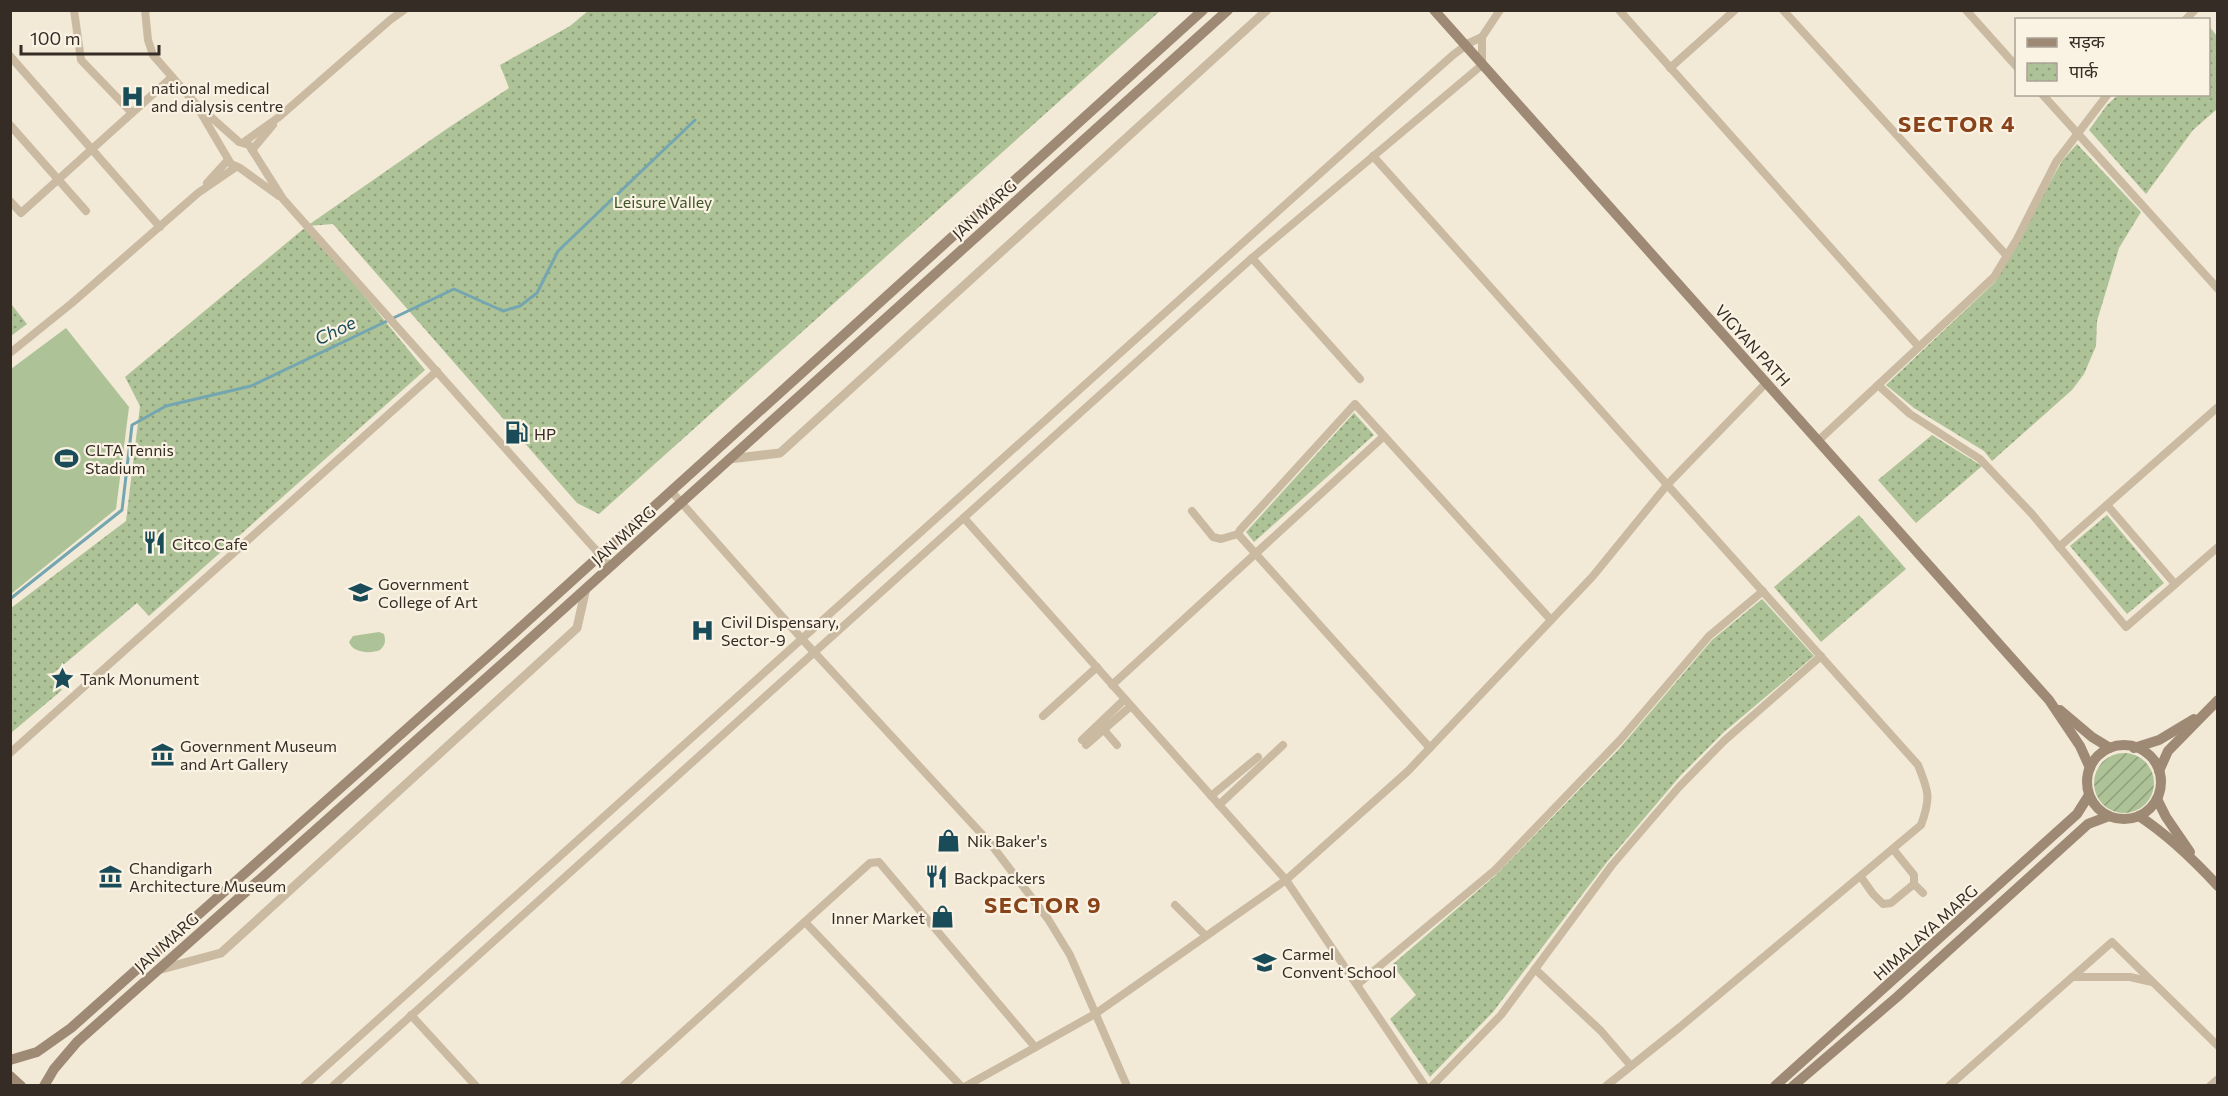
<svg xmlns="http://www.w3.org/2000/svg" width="2228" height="1096" viewBox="0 0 2228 1096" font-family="Commissioner,'Noto Sans Devanagari',sans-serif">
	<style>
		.grass { fill: #adc296 }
		.park { fill: url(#park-dots) }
		.garden { fill: url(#garden-furrows) }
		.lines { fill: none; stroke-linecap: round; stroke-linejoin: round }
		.stream { stroke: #74a6b1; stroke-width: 3 }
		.minor { stroke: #cbbaa2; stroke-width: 8 }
		.tertiary { stroke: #cbbaa2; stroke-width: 9 }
		.secondary { stroke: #9e8974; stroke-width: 10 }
		.labels { text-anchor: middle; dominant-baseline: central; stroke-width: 4.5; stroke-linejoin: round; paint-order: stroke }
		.poi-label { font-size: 16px; fill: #352c25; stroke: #faf2e3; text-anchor: start }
		.park-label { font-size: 16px; fill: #3e5427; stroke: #faf2e3 }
		.street-label { font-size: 16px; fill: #352c25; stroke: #faf2e3 }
		.water-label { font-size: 18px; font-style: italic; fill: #194c58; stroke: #faf2e3 }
		.district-label { font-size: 22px; font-weight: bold; letter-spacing: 1.5px; fill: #88431a; stroke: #faf2e3 }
	</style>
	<defs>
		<pattern id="park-dots" width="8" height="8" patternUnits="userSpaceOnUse" patternTransform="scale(1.5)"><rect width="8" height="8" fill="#adc296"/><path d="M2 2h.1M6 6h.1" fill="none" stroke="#8e9e7a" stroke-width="1.8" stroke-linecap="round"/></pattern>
		<pattern id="garden-furrows" width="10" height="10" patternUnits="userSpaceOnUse" patternTransform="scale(1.5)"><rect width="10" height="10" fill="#adc296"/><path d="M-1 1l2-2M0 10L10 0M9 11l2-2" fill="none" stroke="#8e9e7a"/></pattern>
	</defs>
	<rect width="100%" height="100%" fill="#f2e9d7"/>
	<g class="grass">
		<path d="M66,328l63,79 -13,102 -105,85v-225z"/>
		<path d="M379,632l5,2c2,8 1,11 -4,16 -10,4 -27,3 -31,-8l4,-6z"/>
	</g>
	<g class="park">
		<path d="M588,11h572l-561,503 -22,-11 -244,-279 -26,2 118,144 -276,246 -12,-13 -87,73 12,14 -51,43v-125l115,-87 14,-115 -15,-29 182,-151 141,-98 61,-40 -9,-23 70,-39z"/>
		<path d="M2209,26l8,10v73l-24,21 -47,64 -57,-64 18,-25 11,-10 90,-1z"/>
		<path d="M2077,144l64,68 -22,36 -22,73 -1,25 -12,28 -12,16 -80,71 -8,-10 -70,-43 -28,-23 109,-103 67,-121z"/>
		<path d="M11,304l16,20 -16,12h-1z"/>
		<path d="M1354,413l20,22 -120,107 -8,-10z"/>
		<path d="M1932,435l50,31 -66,57 -38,-43z"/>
		<path d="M1859,515l47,54 -85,73 -47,-55z"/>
		<path d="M2107,515l57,68 -37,31 -57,-68z"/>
		<path d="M1762,599l52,57 -90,76 -43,43 -74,87 -114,150 -63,65 -40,-58 26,-24 -24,-30 104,-90 123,-126 93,-109z"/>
	</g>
	<circle class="garden" cx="2124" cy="783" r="30"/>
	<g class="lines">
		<path class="stream" d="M10,599l112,-89 10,-85 34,-19 85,-20 203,-97 49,22 17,-5 17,-13 21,-42 137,-131"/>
		<g class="minor">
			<path d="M74,10l7,50 51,53"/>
			<path d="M145,10l3,30 5,15 41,47 45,40 10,3 34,54 327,367"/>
			<path d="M1619,10l300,337"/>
			<path d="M1783,10l224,246"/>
			<path d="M1966,10l50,56"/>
			<path d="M2185,20l10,-10"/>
			<path d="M10,56l150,171"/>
			<path d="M1670,68l65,-58"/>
			<path d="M2042,94l176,195"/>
			<path d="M198,108l33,56 9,4 39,28"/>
			<path d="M10,125l76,86"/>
			<path d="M244,142l35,-25 111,-97 14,-10"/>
			<path d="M252,150l21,-25"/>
			<path d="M1373,156l545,609c11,27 13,33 3,60l-241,202 -74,59"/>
			<path d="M207,183l21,-23"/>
			<path d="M10,201l11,12 151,-136"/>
			<path d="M1252,258l108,121"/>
			<path d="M10,353l62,-50 126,-110 38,-26"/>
			<path d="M1878,385l32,29 70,45 52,55 94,113 92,-80"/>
			<path d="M1819,440l175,-163 23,-38 39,-77 52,-68"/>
			<path d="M671,491l131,148 188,204 58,76 22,36 57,131"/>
			<path d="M2107,505l68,79"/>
			<path d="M1192,511l21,26 8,2 17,-5"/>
			<path d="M964,518l322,362 139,206"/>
			<path d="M2059,547l159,-140"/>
			<path d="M1112,685l272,-249"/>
			<path d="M1043,716l54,-49"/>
			<path d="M1104,730l13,15"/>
			<path d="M1082,740l43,-41"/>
			<path d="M1086,745l45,-39"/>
			<path d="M1430,748l-192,-214 2,-4 115,-126 196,216"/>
			<path d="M10,753l427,-382"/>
			<path d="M1211,796l47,-39"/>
			<path d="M1219,805l64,-60"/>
			<path d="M1893,849l21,26v9l9,9"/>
			<path d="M1861,877l12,17 10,10 8,-1 23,-19"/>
			<path d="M1175,905l31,31"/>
			<path d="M805,922l156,164"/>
			<path d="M1535,969l66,62 30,35"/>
			<path d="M2073,977h57l22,5"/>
			<path d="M1358,984l137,-114 125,-130 89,-104 54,-45"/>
			<path d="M411,1015l65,71"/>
			<path d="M304,1086l1070,-961 79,-70 16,-12 13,-6 18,-27"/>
			<path d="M333,1086l919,-828 230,-193v-28"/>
			<path d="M623,1086l247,-223 9,-1 156,185"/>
			<path d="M966,1086l129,-72 191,-134 122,-109 185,-195 74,-91 100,-103"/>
			<path d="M1432,1086l69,-71 111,-150 67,-78 45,-46 97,-85"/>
			<path d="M1949,1086l163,-144 106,104"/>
			<path d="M2210,1086l8,-7"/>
		</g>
		<g class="tertiary">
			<path d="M729,459l51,-6 487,-443"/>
			<path d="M158,970l63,-17 356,-325 9,-40"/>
		</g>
		<g class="secondary">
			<path d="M1434,10l615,690 31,46 10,22"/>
			<path d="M2060,710l32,27 18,11"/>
			<circle cx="2124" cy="782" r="37"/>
			<path d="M2134,748l25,-8 35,-21"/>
			<path d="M2159,771l9,-20 50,-51"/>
			<path d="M2157,799l9,18 24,35"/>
			<path d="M2139,816c29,19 55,44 79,70"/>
			<path d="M10,1060l27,-8 34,-24 430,-383 702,-635"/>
			<path d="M10,1076l11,10"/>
			<path d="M44,1086l10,-17 23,-27 434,-386 717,-646"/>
			<path d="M1775,1086l302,-272 12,-19"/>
			<path d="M1793,1086l104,-89 191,-173 21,-8"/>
		</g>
	</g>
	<defs>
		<symbol id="hospital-bare" viewBox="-9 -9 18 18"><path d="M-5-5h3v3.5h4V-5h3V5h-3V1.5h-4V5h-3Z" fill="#194c58" stroke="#faf2e3" stroke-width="2.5" paint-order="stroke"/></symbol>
		<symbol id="fuel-bare" viewBox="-9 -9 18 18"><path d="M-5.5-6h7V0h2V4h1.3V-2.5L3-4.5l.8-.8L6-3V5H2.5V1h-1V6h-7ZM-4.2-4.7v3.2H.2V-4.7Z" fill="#194c58" stroke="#faf2e3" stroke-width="2.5" paint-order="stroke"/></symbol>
		<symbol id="stadium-bare" viewBox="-9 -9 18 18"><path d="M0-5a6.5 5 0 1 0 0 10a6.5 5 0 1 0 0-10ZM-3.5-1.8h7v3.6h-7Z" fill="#194c58" stroke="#faf2e3" stroke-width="2.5" paint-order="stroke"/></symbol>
		<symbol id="restaurant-bare" viewBox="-9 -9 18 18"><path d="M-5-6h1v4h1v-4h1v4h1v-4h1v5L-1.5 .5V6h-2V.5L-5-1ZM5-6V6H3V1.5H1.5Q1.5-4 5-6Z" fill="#194c58" stroke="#faf2e3" stroke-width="2.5" paint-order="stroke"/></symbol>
		<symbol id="university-bare" viewBox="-9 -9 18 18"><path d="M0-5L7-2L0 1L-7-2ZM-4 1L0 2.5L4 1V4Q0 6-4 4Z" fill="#194c58" stroke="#faf2e3" stroke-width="2.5" paint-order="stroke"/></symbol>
		<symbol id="sight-bare" viewBox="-9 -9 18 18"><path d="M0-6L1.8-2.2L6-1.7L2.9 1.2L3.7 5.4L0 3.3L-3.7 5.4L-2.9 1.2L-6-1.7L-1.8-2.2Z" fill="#194c58" stroke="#faf2e3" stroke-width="2.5" paint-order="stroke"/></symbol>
		<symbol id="museum-bare" viewBox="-9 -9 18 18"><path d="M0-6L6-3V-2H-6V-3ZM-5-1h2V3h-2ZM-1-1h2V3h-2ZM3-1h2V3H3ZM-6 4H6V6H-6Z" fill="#194c58" stroke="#faf2e3" stroke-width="2.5" paint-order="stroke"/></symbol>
		<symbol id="shop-bare" viewBox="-9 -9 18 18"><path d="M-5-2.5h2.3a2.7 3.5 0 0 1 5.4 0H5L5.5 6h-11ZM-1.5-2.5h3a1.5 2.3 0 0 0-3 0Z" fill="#194c58" stroke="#faf2e3" stroke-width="2.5" paint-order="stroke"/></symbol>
		<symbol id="school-bare" viewBox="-9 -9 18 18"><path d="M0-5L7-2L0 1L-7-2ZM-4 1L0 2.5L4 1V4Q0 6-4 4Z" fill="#194c58" stroke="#faf2e3" stroke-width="2.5" paint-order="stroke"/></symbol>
	</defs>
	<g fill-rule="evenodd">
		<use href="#hospital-bare" x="116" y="80" width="33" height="33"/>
		<use href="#fuel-bare" x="500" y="416" width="33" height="33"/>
		<use href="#stadium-bare" x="50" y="442" width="33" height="33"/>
		<use href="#restaurant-bare" x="138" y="526" width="33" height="33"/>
		<use href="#university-bare" x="344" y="576" width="33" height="33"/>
		<use href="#hospital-bare" x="686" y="614" width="33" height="33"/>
		<use href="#sight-bare" x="46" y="662" width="33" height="33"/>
		<use href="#museum-bare" x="146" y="738" width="33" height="33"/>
		<use href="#shop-bare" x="932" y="824" width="33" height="33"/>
		<use href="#museum-bare" x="94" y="860" width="33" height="33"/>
		<use href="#restaurant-bare" x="920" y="860" width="33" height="33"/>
		<use href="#shop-bare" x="926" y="900" width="33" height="33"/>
		<use href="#school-bare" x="1248" y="946" width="33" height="33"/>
	</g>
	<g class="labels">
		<g class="poi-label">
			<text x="151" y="87">national medical<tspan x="151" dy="18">and dialysis centre</tspan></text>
			<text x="534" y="433">HP</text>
			<text x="85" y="449">CLTA Tennis<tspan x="85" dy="18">Stadium</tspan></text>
			<text x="172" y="543">Citco Cafe</text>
			<text x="378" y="583">Government<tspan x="378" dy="18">College of Art</tspan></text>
			<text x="721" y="621">Civil Dispensary,<tspan x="721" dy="18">Sector-9</tspan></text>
			<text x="80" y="678">Tank Monument</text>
			<text x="180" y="745">Government Museum<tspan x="180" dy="18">and Art Gallery</tspan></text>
			<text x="967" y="840">Nik Baker's</text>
			<text x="129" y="867">Chandigarh<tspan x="129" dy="18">Architecture Museum</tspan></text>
			<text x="954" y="877">Backpackers</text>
			<text x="925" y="917" text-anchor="end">Inner Market</text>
			<text x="1282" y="953">Carmel<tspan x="1282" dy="18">Convent School</tspan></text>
		</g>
		<g class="park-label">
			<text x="663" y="201">Leisure Valley</text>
		</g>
		<g class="street-label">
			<text transform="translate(984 209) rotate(-42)">JAN MARG</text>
			<text transform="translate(1753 345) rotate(48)">VIGYAN PATH</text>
			<text transform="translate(623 535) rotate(-42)">JAN MARG</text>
			<text transform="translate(1925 932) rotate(-42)">HIMALAYA MARG</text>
			<text transform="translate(166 942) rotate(-42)">JAN MARG</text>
		</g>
		<g class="water-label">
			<text transform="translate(335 330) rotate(-26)">Choe</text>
		</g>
		<g class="district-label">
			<text x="1957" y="123">SECTOR 4</text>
			<text x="1043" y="904">SECTOR 9</text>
		</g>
	</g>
	<rect width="2228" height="1096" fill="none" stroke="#352c25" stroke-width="24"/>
	<rect x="2015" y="18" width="195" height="78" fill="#faf2e3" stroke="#aba397" stroke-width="1.5"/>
	<rect x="2027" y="38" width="30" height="9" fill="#9e8974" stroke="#aba397" stroke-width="1.5"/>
	<text x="2069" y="48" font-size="18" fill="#352c25">सड़क</text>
	<rect x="2027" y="63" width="30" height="18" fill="url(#park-dots)" stroke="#aba397" stroke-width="1.5"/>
	<text x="2069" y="78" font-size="18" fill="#352c25">पार्क</text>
	<path d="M21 45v9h138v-9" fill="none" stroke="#352c25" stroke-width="3"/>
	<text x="30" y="45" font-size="18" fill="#352c25" stroke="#faf2e3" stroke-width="4.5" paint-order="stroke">100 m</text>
</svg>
